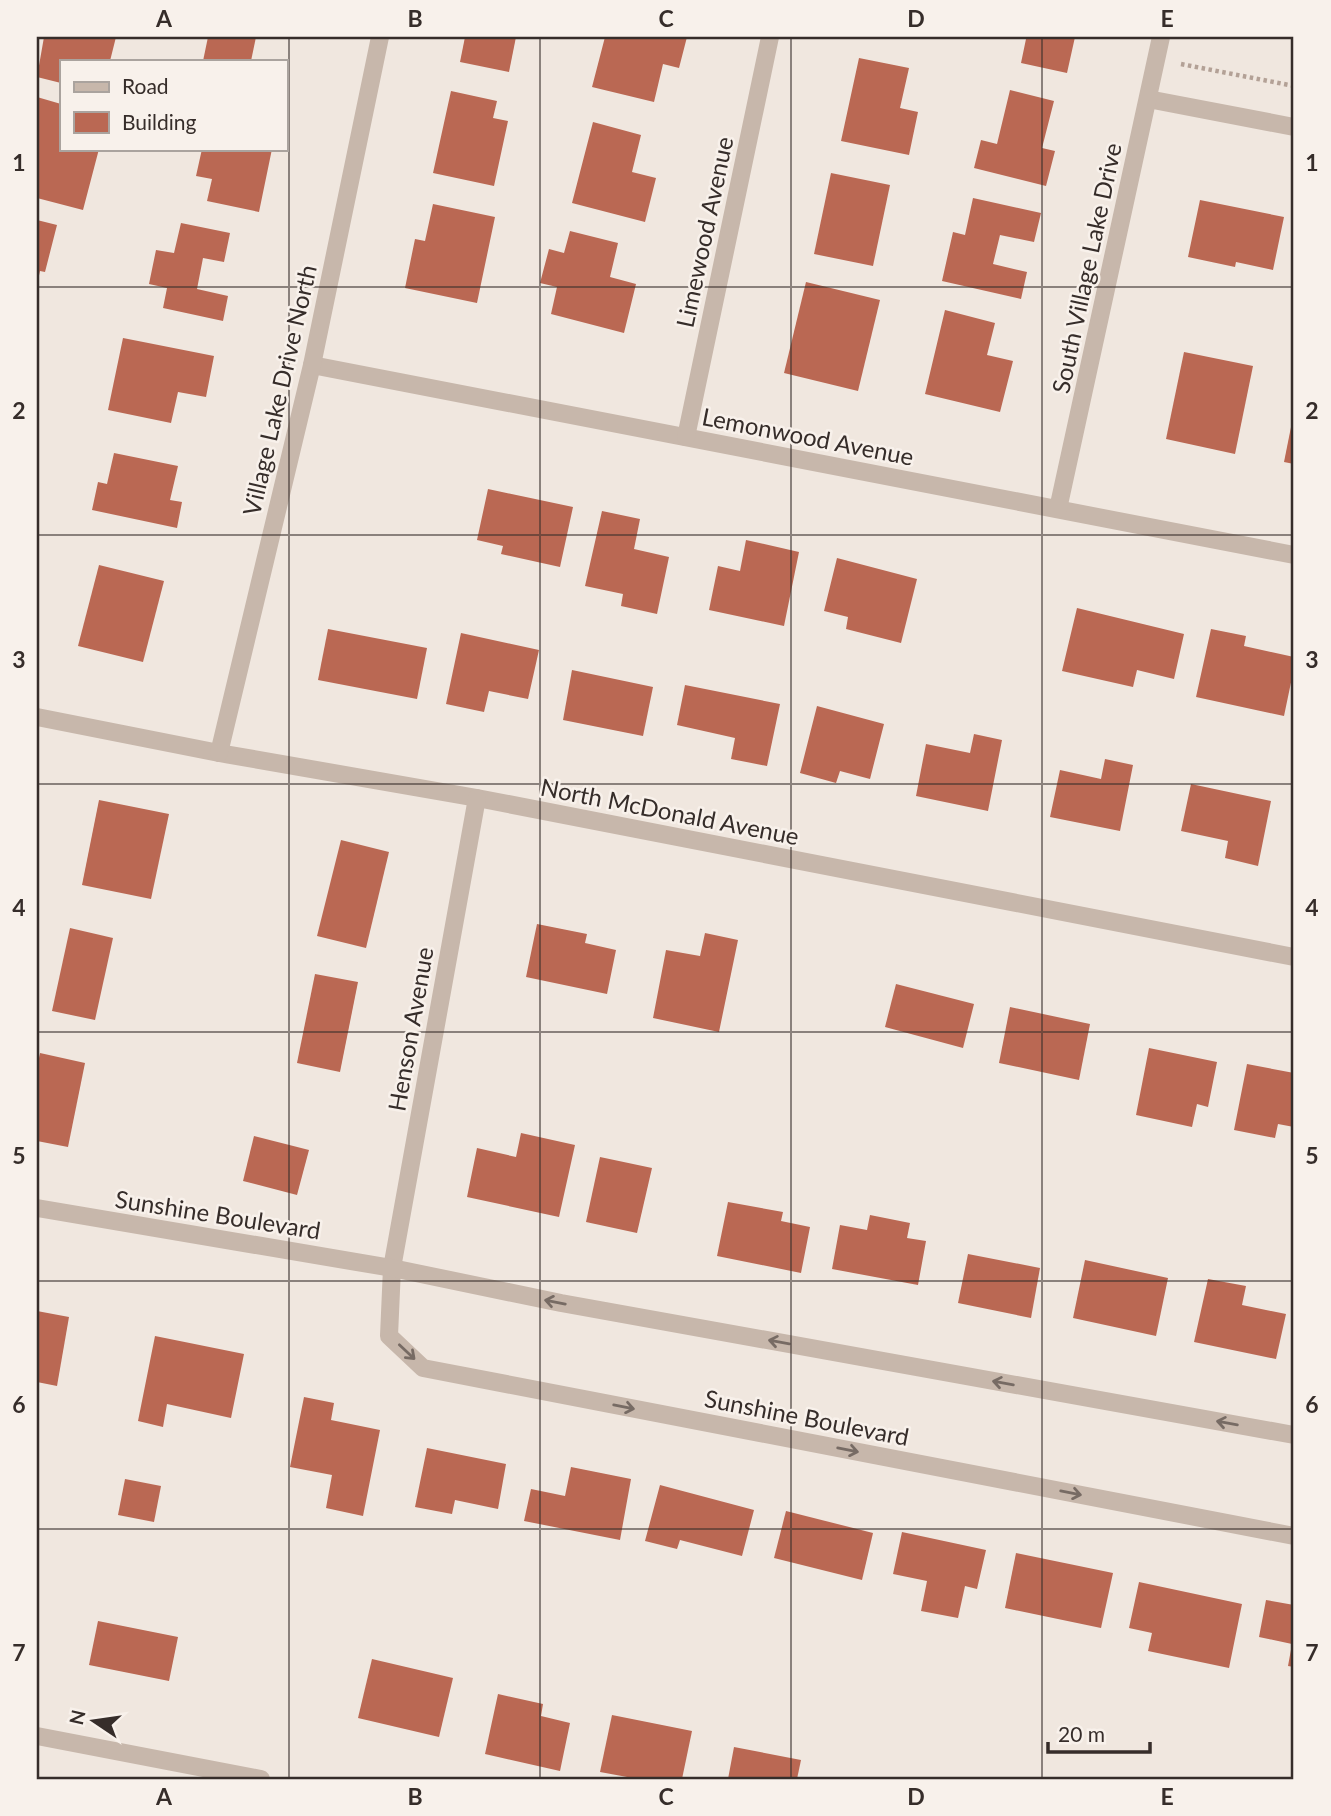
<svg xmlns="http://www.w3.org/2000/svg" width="1331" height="1816" viewBox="0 0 1331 1816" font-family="Lato,sans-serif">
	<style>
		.building { fill: #ba6853 }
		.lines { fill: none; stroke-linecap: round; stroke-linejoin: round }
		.path { stroke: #b3a196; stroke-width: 4.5; stroke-dasharray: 3.5 3.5; stroke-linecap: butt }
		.minor { stroke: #c7b7ab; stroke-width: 18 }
		.oneway { stroke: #776b64 }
		.grid { fill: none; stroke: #362d2a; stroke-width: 2; stroke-opacity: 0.55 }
		.labels { text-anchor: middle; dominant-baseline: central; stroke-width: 5; stroke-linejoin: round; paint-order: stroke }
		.street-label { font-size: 24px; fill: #362d2a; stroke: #f8f1eb }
		.neatline { fill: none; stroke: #362d2a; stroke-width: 2.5 }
		.grid-label { font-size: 23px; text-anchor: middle; font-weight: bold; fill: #362d2a }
	</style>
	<rect width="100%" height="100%" fill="#f0e7df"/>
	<g class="building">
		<path d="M44,37h72l-6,24h-49v22l-24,-6z"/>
		<path d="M208,37h48l-5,24h-48z"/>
		<path d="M465,37h51l-7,35 -49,-10z"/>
		<path d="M605,37h82l-8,31 -16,-4 -9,38 -62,-15z"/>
		<path d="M1020,37h55l-8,36 -46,-10 5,-24z"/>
		<path d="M859,58l50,10 -9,40 18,4 -9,43 -68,-14z"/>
		<path d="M1010,90l44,11 -12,47 13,3 -9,35 -72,-18 7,-28 16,4z"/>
		<path d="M451,91l46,10 -4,17 15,3 -14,65 -61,-13z"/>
		<path d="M37,97l24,7v45h38l-16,61 -46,-12z"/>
		<path d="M593,122l48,13 -9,37 24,6 -11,44 -73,-19z"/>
		<path d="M202,149h70l-13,63 -52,-11 5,-22 -16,-3z"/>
		<path d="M831,173l59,12 -17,81 -59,-12z"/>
		<path d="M973,198l68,15 -7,29 -34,-7 -7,29 34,8 -6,27 -79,-18 11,-49 12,3z"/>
		<path d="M1200,200l84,17 -11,53 -37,-8 -1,5 -47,-10z"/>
		<path d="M433,204l62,13 -18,86 -72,-15 10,-49 10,2z"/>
		<path d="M37,220l20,5 -12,47 -5,-1 -2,9z"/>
		<path d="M181,223l49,10 -6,29 -21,-4 -6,31 31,7 -5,25 -60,-13 4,-20 -18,-4 7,-34 18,3z"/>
		<path d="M570,231l48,12 -8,34 26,7 -12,49 -73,-19 6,-27 -17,-4 9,-34 15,4z"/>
		<path d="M806,282l74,18 -22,91 -74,-18z"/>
		<path d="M945,310l50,13 -8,32 26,6 -13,51 -75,-18z"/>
		<path d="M123,338l91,18 -8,41 -28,-5 -7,31 -63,-13z"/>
		<path d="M1184,352l69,14 -18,88 -69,-15z"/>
		<path d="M1293,417h1v47l-10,-2z"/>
		<path d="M114,453l64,13 -8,34 12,2 -5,26 -85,-18 6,-28 9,2z"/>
		<path d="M488,489l85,18 -13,60 -59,-13 2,-8 -26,-6z"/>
		<path d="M602,511l38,8 -6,30 35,8 -12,57 -36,-8 2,-12 -38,-8z"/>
		<path d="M746,540l53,12 -15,74 -75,-16 9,-44 22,5z"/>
		<path d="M837,558l80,21 -16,64 -55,-14 2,-12 -24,-6z"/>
		<path d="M99,565l65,16 -21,81 -65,-16z"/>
		<path d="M1077,608l107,26 -10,45 -37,-9 -4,17 -71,-16z"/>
		<path d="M328,629l99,19 -10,51 -99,-19z"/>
		<path d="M1211,629l35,7 -2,10 50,11v11l-10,48 -88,-19z"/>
		<path d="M461,633l78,17 -11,49 -39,-8 -5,21 -38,-8z"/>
		<path d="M572,670l81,17 -10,49 -80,-16z"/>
		<path d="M685,685l95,19 -13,62 -36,-7 4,-21 -58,-13z"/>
		<path d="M817,706l67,18 -14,55 -30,-8 -4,12 -36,-10z"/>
		<path d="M974,734l28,6 -14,71 -72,-15 10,-52 44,9z"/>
		<path d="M1105,759l28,6 -13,66 -70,-14 10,-47 41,9z"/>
		<path d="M1191,784l80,17 -13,65 -33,-8 3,-17 -47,-10z"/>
		<path d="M99,800l70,14 -18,85 -69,-14z"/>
		<path d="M341,840l48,12 -23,96 -49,-12z"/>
		<path d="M537,924l50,10 -2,9 31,7 -9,44 -81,-17z"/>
		<path d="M70,928l43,10 -18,82 -43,-9z"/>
		<path d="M705,933l33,7 -19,92 -66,-14 13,-68 34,6z"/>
		<path d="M315,974l43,8 -18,90 -43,-9z"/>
		<path d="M896,984l78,20 -11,44 -78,-21z"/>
		<path d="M1010,1007l80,17 -11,56 -80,-17z"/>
		<path d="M1149,1048l68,14 -9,45 -11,-3 -5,23 -56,-12z"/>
		<path d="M40,1053l45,10 -17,84 -31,-6v-73z"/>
		<path d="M1247,1064l47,9v54l-16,-3 -3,14 -41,-8z"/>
		<path d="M521,1133l54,12 -16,72 -92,-20 10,-49 39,9z"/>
		<path d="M254,1136l55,14 -12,45 -54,-14z"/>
		<path d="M600,1157l52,11 -15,65 -51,-11z"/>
		<path d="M728,1202l55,10 -2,9 29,6 -9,46 -84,-17z"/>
		<path d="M870,1215l40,8 -3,15 19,3 -8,44 -86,-16 8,-44 27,5z"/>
		<path d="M968,1254l72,14 -9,50 -73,-15z"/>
		<path d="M1085,1260l83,18 -12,58 -83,-18z"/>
		<path d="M1208,1279l38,7 -4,19 44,9 -10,45 -82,-17z"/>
		<path d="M37,1311l32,6 -12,69 -20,-4z"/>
		<path d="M155,1336l89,18 -13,64 -64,-14 -4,23 -25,-6z"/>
		<path d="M304,1397l30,6 -3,17 49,10 -17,86 -37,-8 6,-33 -42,-8z"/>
		<path d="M427,1448l79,16 -8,45 -43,-9 -3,14 -37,-7z"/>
		<path d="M571,1467l60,12 -11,61 -96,-19 7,-32 34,7z"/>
		<path d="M125,1479l36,7 -7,36 -36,-7z"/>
		<path d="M660,1485l94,25 -12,46 -62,-16 -3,9 -32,-8z"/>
		<path d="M786,1511l87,22 -11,47 -88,-22z"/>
		<path d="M902,1532l84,18 -9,39 -12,-3 -7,32 -37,-7 6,-30 -34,-7z"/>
		<path d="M1016,1553l97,20 -12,55 -96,-20z"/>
		<path d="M1139,1582l103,22 -13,64 -81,-17 4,-18 -23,-5z"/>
		<path d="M1266,1600l28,5v62l-6,-1 4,-22 -33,-7z"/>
		<path d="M98,1621l80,16 -9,44 -80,-16z"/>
		<path d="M372,1659l81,19 -14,59 -81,-19z"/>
		<path d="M498,1694l45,10 -2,12 29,7 -10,48 -75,-17z"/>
		<path d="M612,1715l80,16 -10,48h-44l-38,-7z"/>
		<path d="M734,1747l67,13 -4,19h-69z"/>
	</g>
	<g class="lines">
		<path class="path" d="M1181,64l113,22"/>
		<g class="minor">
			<path d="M1148,99l146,28"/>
			<path d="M312,365l982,190"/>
			<path d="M686,437l84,-400"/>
			<path d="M1058,509l103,-472"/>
			<path d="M37,717l182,36 258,45 817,159"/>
			<path d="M219,753l93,-388 68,-328"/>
			<path d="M477,798l-85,470 -3,68 34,32 871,168"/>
			<path d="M37,1208l355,60 169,35 733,132"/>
			<path d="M37,1736l224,43"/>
		</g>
	</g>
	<defs><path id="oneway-shaft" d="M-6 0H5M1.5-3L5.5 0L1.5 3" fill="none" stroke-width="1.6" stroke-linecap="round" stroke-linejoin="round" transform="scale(1.75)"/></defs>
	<g class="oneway">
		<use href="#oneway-shaft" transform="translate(555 1302) rotate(-169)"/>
		<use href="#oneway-shaft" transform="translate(779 1342) rotate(-170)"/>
		<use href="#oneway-shaft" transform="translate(407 1352) rotate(43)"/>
		<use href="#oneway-shaft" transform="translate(1003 1383) rotate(-170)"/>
		<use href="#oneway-shaft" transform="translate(624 1407) rotate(11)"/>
		<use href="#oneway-shaft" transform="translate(1227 1423) rotate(-170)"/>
		<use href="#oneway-shaft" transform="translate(848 1450) rotate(11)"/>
		<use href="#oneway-shaft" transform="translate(1071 1493) rotate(11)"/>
	</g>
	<path class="grid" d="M289,37v1742M540,37v1742M791,37v1742M1042,37v1742M37,287h1257M37,535h1257M37,784h1257M37,1032h1257M37,1281h1257M37,1529h1257"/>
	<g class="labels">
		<g class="street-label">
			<text transform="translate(704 232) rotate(-78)">Limewood Avenue</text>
			<text transform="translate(1086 268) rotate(-78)">South Village Lake Drive</text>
			<text transform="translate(279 390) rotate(-77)">Village Lake Drive North</text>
			<text transform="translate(808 436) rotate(11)">Lemonwood Avenue</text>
			<text transform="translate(670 811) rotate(11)">North McDonald Avenue</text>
			<text transform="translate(410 1029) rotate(-80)">Henson Avenue</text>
			<text transform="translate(218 1214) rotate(9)">Sunshine Boulevard</text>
			<text transform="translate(807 1417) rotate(11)">Sunshine Boulevard</text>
		</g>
	</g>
	<rect width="1331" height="1816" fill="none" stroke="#f8f1eb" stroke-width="77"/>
	<rect x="60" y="60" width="228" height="91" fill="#f8f1eb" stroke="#aaa39e" stroke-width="2"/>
	<rect x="74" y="82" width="35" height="10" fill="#c7b7ab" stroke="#aaa39e" stroke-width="2"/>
	<text x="122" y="94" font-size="21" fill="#362d2a">Road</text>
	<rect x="74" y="112" width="35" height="21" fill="#ba6853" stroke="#aaa39e" stroke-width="2"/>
	<text x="122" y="130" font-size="21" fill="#362d2a">Building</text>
	<g transform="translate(94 1721) rotate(283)" stroke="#f8f1eb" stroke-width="5" paint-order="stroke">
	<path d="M0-5L12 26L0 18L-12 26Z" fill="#362d2a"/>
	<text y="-10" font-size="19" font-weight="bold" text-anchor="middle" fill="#362d2a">N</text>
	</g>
	<path d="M1048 1742v10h102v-10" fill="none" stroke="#362d2a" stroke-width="3.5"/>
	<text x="1058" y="1742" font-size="21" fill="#362d2a" stroke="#f8f1eb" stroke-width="5" paint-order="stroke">20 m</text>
	<rect x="38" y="38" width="1254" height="1740" class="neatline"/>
	<g class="grid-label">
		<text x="164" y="27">A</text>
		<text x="415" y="27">B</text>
		<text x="666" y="27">C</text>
		<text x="916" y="27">D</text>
		<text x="1167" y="27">E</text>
		<text x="19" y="171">1</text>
		<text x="1312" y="171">1</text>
		<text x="19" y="419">2</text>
		<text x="1312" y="419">2</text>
		<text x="19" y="668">3</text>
		<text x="1312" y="668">3</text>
		<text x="19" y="916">4</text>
		<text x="1312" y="916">4</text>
		<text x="19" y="1164">5</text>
		<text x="1312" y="1164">5</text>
		<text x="19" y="1413">6</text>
		<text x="1312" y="1413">6</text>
		<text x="19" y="1661">7</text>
		<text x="1312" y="1661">7</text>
		<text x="164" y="1805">A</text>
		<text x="415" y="1805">B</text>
		<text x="666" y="1805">C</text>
		<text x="916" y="1805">D</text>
		<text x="1167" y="1805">E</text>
	</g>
</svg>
